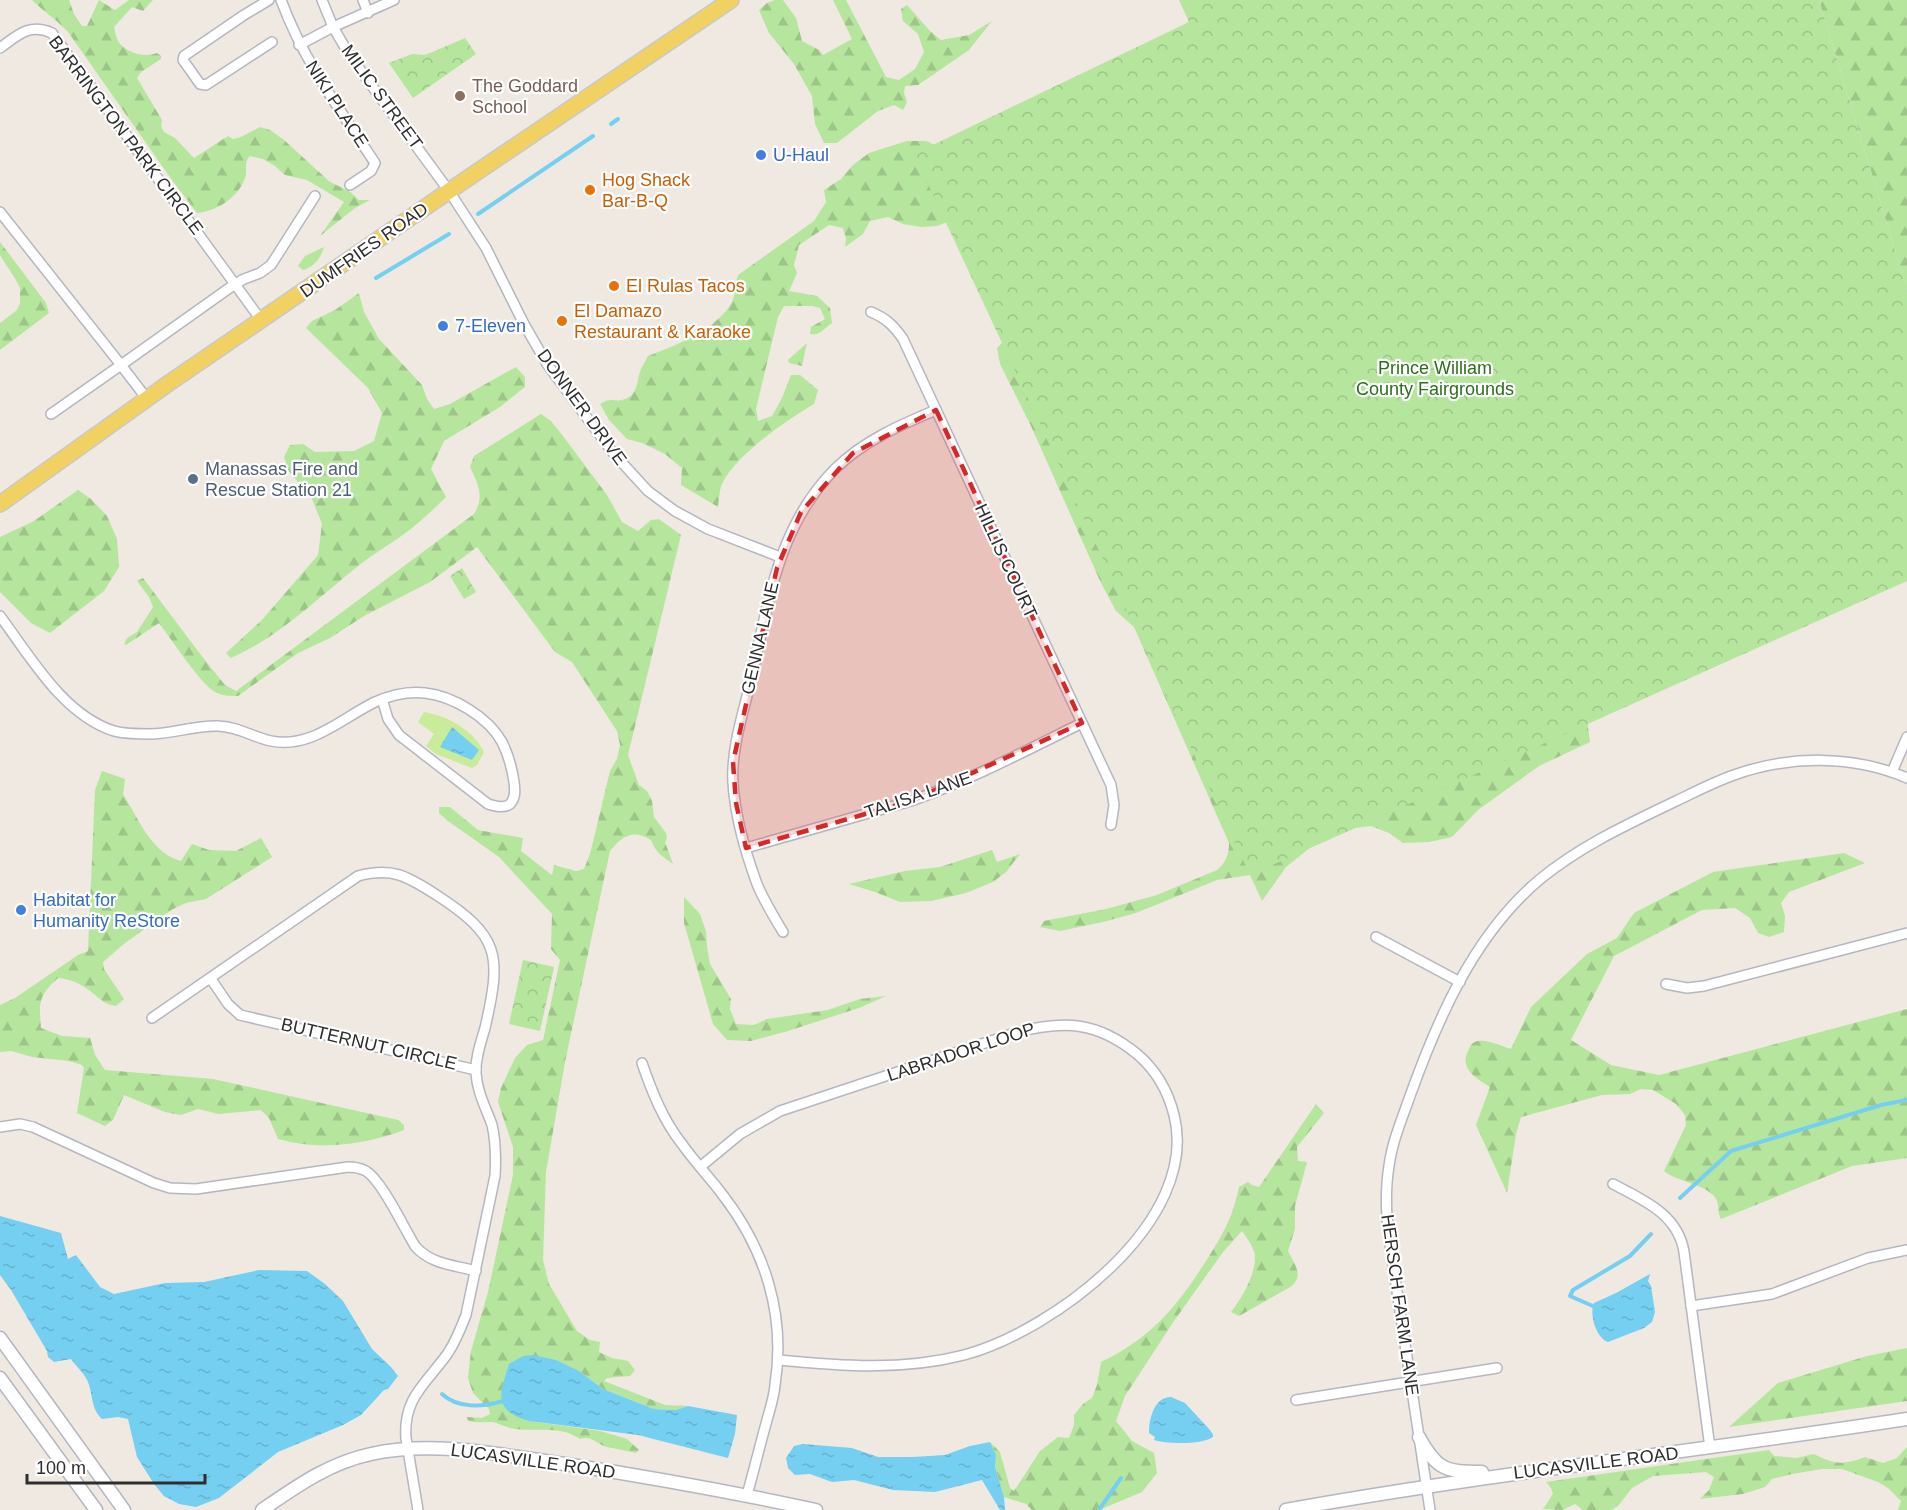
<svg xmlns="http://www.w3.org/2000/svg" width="1907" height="1510" viewBox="0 0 1907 1510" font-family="Helvetica,sans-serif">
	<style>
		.forest { fill: url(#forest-firs) }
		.park { fill: url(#park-crowns) }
		.pitch { fill: #c9ec9a }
		.water { fill: url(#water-ripples) }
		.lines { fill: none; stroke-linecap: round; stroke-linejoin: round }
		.stream { stroke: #75cff0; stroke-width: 4 }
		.minor-casing { stroke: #b4b7c1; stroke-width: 12 }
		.tertiary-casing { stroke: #b4b7c1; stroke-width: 15 }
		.primary-casing { stroke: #c9c9c9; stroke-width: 18 }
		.minor { stroke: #fff; stroke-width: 9 }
		.tertiary { stroke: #fff; stroke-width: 12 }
		.primary { stroke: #f2d163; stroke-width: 15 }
		.marked { fill: #d62828; fill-opacity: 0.2; stroke: #d62828; stroke-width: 4.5; stroke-dasharray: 12 8; stroke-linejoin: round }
		.education-dot { fill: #8d6e63; stroke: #fff; stroke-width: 2 }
		.shop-dot { fill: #3f7fe0; stroke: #fff; stroke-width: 2 }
		.food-dot { fill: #e8710a; stroke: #fff; stroke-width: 2 }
		.service-dot { fill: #5c6f8a; stroke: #fff; stroke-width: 2 }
		.labels { text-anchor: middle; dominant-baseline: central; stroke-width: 4.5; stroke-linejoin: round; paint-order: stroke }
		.education-label { font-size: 18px; fill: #785e54; stroke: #fff; text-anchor: start }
		.street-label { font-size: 18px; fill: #2e2e2e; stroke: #fff }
		.shop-label { font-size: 18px; fill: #366cbe; stroke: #fff; text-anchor: start }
		.food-label { font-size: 18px; fill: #c56008; stroke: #fff; text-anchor: start }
		.park-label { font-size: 18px; fill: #2c6e1b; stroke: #fff }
		.service-label { font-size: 18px; fill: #4e5e75; stroke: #fff; text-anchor: start }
	</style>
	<defs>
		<pattern id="forest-firs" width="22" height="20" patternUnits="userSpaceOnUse" patternTransform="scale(1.5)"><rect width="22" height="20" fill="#b6e59e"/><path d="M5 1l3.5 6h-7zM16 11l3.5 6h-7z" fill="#9dc588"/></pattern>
		<pattern id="park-crowns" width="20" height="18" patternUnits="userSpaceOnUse" patternTransform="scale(1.5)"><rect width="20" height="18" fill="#b6e59e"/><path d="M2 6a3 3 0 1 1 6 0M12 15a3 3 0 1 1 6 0" fill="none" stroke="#9dc588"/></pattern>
		<pattern id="water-ripples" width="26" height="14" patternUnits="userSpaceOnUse" patternTransform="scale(1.5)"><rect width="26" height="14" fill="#75cff0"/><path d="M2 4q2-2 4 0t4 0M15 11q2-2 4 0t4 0" fill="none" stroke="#66b2ce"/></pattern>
	</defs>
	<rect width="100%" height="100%" fill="#efe9e1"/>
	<g class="forest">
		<path d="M32,0h37l5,14 8,12h5l12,-26 16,10 14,-10h24l-10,11 -11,-4 -18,20c1,4 2,10 4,14 8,12 26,17 39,12l4,3v3l-20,13 -4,6 25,42 -1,6 3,6 11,6 19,20 34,-22 5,3 8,-2 19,-10 10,3 14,10 46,42 19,9 10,9h11l-15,8 -35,28 24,-34 -37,-22 -22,-5 -10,-9 -12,-7 -13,-3c-7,7 -2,13 -5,22 -7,20 -28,33 -48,35l-25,-33 -104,-148c-12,-13 -24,-20 -36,-32z"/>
		<path d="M775,0h8l13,18 6,23 17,9 4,5 29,-16 -19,-39h13l40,77 13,3 16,-11 9,-17 -6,-18 -15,-13 -2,-12 6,-4 23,26 11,9 28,-5 23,-14 -23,29 -51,35 -13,1 -1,7 3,9 -4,8 -9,-5 -16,6 -41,32h-13l-9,-19 -3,-28 -18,-32 -25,-31 -10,-23 8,-7z"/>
		<path d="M1819,0h88v290z"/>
		<path d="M907,141h19l16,7 13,71 -18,7 -16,1 -18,-3 -15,-7 -18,4 -7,13 -18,13 1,-8 -3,-11 -14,-3 -30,20 -5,20 3,8 -8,18 28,5 13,12 2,15c-8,5 -11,13 -22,11l1,-7 14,-8 -5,-11 -8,-2h-28l-6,11 -22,92 2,12 14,-5 10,-18 9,-23h9l18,15 -4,14c-27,16 -79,51 -92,80 -3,7 -3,16 -4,23l-37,-22 1,-17 -17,-14 -23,-11 -15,-4 -18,-19 -9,-16c12,-7 11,-2 22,-4 17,-4 14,-19 19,-31 2,-4 5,-9 7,-13 27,-10 64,-25 81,-49 6,-7 7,-22 9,-32l76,-54 12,-19 -2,-12 17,-11 12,-14 16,-12z"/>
		<path d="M0,242l46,61 3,10 -49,37v-27l17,-13 3,-7v-15l-4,-8 -16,-25z"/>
		<path d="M324,247c-3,11 -10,20 -21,23l-5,-4 7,-10z"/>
		<path d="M359,293l5,19 15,27 43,46 5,14 7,10 16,-5 66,-37 9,10v10l-25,20 -56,34 -13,28 15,28c-13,13 -27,26 -42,37 -15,11 -31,20 -46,32 -40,32 -79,71 -127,92l-5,-5 36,-33 56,-65 4,-31 -10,-25 -24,-29 -4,-13 6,-12 13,-1 12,8 39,-1 20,-10 8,-28 -14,-25 -62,-60 6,-7 23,-11z"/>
		<path d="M1006,338l580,373 4,31 -51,24 -61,44 -26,27 -23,5 -26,1 -14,-10 -18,-7 -16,2 -44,19 -25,20 -24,34 -12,-26 -33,5 -81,33 -33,9 -43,9 -20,-4 4,-6 62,-12 51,-14 60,-25c9,-7 12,-16 12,-27l-95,-216 -18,-16 -15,-28 -70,-157 -31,-62 -3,-16z"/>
		<path d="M807,343l-5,23 -13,-3 -1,-3z"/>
		<path d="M541,414l10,7 12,15 44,59 15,27 16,9 13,-11 8,-1 22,16 -53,220 11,30 8,6 5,10 2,16 12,16 1,5 -2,4 8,22c-10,-7 -18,-12 -22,-24 -18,-11 -28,-5 -41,11l-45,211 -19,110 -3,88 6,24 28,47 13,9 10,2 -1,10 13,6 16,3 7,9 -5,6 -23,2 -3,3 61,24 23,1 -12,4 -22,-1 -51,-20 -24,-18 -70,-7 -7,27 27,30 71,10 27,8 12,11 -3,3c-9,-2 -19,-4 -29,-6 -11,-3 -15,-12 -27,-8 -21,-15 -47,-6 -70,-11 -7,-2 -12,-5 -18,-6 -9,0 -15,1 -24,-1l-1,-4 15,1 8,-4 -1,-5 -16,-16 -5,-15 3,-27 17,-59 25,-117v-28l-15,-45 3,-14 14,-30 12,-13 16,-5 17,-80 -9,-11 1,-35 -53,-57 -51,-36 -9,-8v-6h11l28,23 45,8 -2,13 31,24 2,-10 22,6 8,-2 6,-15 20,-83 7,-12 3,-14 -3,-14 -45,-69 -17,-10 -78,-105 -47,35 -66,34 -34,22 -32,15 -60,43c-8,0 -16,0 -23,-4 -16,-10 -43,-52 -56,-69l-33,22 -2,-1 3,-6 10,-6 16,-25 -4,-10 -12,-16 6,-3 61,81 21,26 11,6 238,-177c11,-17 4,-30 -4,-47l4,-11z"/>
		<path d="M78,490l13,9 16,17 10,23 2,28 -15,24 -54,42 -19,-10 -31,-31v-55l34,-16z"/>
		<path d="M102,771l23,8 -2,15c15,24 29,60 58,67l11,-17 17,6 27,1 25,-13 11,19 -66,42 -20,4 -13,6 -48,34 -22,19 1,7 20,30 -8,7c-13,-1 -19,-11 -30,-18 -9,-6 -17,-9 -28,-10 -20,18 -19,25 -17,50l21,8 28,2 5,17 10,15 108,9 185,41 6,5v5c-40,15 -85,21 -126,9l-9,-21 -8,-8 -42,4 -21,-5 -17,6 -16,-3 -41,-17 -11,25 -8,6 -28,-13 7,-45 -2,-3 -13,-4 -37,-4 -21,-6 -11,1v-47l15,-7 63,-43 10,-4 7,-161z"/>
		<path d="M992,850l5,12 23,-8 -14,18 -13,10 -27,11 -35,8 -31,1 -25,-10 -26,-8 56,-13 35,-4z"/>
		<path d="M1844,853l21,10 -76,29 -8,11 4,13 -1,16 -15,5 -11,-4 -8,-15 -15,-10 -33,2 -88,46 -43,84 40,25 48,10 248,-66v149l-55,8 -131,53c-4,-6 -1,-15 -6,-22 -12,-14 -38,-15 -51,-26l22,-46 -1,-10 -9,-11 -23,-14 -12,-1 -11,5 -28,1 -81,22 -5,17 -9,59 -31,-68 14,-38c-13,-8 -31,-18 -22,-36 2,-5 4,-9 10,-10 10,-2 23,5 33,8l20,-42 56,-53 30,-16 17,-25 79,-41z"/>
		<path d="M684,897l16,17 6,17 1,16 3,17 21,35 -1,10 6,15 18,1 13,-6 61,-9 32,-11 26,-3 -27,12 -71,23 -37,10 -24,-1 -14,-16 -29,-101z"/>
		<path d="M1316,1104l8,9 -27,34 1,14 9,1 -12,44v23l-7,22c6,13 16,23 4,35l-53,30 -8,-4c11,-14 28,-42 23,-61 -2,-6 -8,-14 -12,-20l-19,21 -49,69 -49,75 -9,25 16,20 22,12 3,20 -15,19 -43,18h-67l-6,-6 -22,-7 -9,-30 1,-12 -6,-13 10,10 10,36 4,3 26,-40 18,-14 11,1 5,-13v-10l9,-11 9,-6 5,-13 4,-23c52,-25 77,-57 107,-104 16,-26 25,-41 31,-71l9,-5 4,3 7,2z"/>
		<path d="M1907,1348v53l-178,26 49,-44 89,-27z"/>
		<path d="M1907,1447v63h-9l3,-9 -13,-13 -10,-6 -36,-13h-20l-30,5 -20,5 -7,8 -22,7 -43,5 9,-9 5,-13 -8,-5 -53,4 -21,12 -14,18 -7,4h-28l-8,-6 -13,6 -19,-1 10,-15 -2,-6 -5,-6 223,-32 5,6 22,2 18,-4c20,11 30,11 51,3l18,6 14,-5z"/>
	</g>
	<g class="park">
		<path d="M1179,0h640l88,290v291l-657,294 -336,-721 275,-132z"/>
		<path d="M465,38l11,16 -63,44 -24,-35 23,-9 12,1 6,-2z"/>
		<path d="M462,568l14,24 -12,7 -14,-23z"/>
		<path d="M523,960l31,7 -14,64 -31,-7z"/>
	</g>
	<path class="pitch" d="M424,712c23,4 50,18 60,40l-7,13 -5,3 -36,-14 -10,-8 8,-12 -16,-12z"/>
	<g class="water">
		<path d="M452,727l27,23 -7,10 -32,-13z"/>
		<path d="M0,1216l61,17 7,26 8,-4 24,32 14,7 51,-11 39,-1 55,-12 48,1 18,13 18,17 29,48 19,18 7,9 -10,13 -4,1 -23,25 -18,10 -65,27 -59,46 -23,9 -17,-3 -15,-8 -10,-12 -17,-27 -9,-38 -10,-2 -16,2c-11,-10 -9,-24 -14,-37 -3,-8 -12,-16 -17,-23l-17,3 -6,-5 -1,-6 -36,-61 -11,-15z"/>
		<path d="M1650,1274l-2,7 3,5 4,26 -3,10 -8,6 -36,14c-12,-4 -19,-28 -14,-39l22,-10z"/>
		<path d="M533,1355l23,5 23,11 24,18 51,20 22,1 12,-4 49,9 -2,19 -7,24 -90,-23 -109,-14c-36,-11 -30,-26 -20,-57l14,-8z"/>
		<path d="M1171,1397l14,6 25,27 3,5v2c-11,8 -47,7 -59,3l1,-3 -6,-4c0,-14 5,-36 22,-36z"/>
		<path d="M990,1442l6,13 -1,12 9,30 1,13h-5l-18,-30 -47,12 -42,-2 -39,-10 -22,2 -22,-8 -15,1 -7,-7 -2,-10 8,-12 9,-2 49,4 26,9h34l33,-2 25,-9z"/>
	</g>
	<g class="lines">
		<g class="stream">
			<path d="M611,124l7,-5"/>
			<path d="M478,214l115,-78"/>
			<path d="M376,278l73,-44"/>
			<path d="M1680,1198l51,-47 150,-46 26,-5"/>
			<path d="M1595,1307l-25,-11 3,-6 57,-34 21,-22"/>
			<path d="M442,1394c16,15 41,13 61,7"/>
			<path d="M1099,1510l22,-32"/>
		</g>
		<defs>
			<g id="minor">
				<path d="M269,0l-25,15 -60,41 -1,4 17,24 6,1 66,-43"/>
				<path d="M281,0c22,60 59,110 94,163l-4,8 -21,14"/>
				<path d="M322,0l11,27 17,29 99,135 37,57 38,76 23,40 67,90 34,37 27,20 33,18 72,28"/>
				<path d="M363,0l5,13"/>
				<path d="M299,45l34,-18 61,-27"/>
				<path d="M0,48c18,-13 29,-25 52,-15l209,287"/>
				<path d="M0,212l121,153 114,-81 9,-5 16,-6 11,-8 44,-69"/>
				<path d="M871,312c15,6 23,14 32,27l208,446 3,20 -3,20"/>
				<path d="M51,414l70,-49 26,34"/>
				<path d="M0,616c30,40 63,99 114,115 11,3 25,3 36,3 23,0 45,-9 68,-8 22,1 34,11 53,15 40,8 71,-23 104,-39 16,-7 33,-11 50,-9 28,3 63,24 77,49 6,12 10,26 12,40 1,7 2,16 -4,22 -6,5 -16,2 -22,0l-89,-69 -11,-16 -6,-20"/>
				<path d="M1892,772l15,-35"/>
				<path d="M746,848l165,-47c59,-21 114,-50 171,-78"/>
				<path d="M783,932c-9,-15 -19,-31 -26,-48 -11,-30 -22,-69 -24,-101 -2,-34 10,-69 18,-103 17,-75 26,-153 84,-211 28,-28 65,-44 101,-59"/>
				<path d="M1376,937l84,45"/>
				<path d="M211,979l17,25 12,11 236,55"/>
				<path d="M1666,984l21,4 17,-2 203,-53"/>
				<path d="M152,1018l206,-142c34,-9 49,0 77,18 65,42 67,60 50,134 -4,14 -10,30 -9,45 1,19 10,35 16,52 4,17 4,34 3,51l-29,139c-5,13 -10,26 -18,38 -21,30 -45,44 -42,85l12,72"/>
				<path d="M642,1063c10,29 21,57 40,81 12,17 27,33 40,50 43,55 64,121 53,191 -1,12 -5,24 -8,35 -7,25 -13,50 -20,75"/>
				<path d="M0,1127l20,-3 13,3 121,56 16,5 26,1 152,-22c6,0 12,1 18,4 16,10 38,57 49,75 15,18 39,19 61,25"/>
				<path d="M700,1167l40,-33 40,-23 238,-79c47,-12 80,-10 119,22 19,16 31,37 37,61 27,106 -121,216 -210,240 -62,16 -123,11 -186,5"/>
				<path d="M1613,1184c30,16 65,30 71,68l26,196"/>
				<path d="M1691,1306l81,-12 96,-36 39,-8"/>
				<path d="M1296,1400l201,-32"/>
				<path d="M1430,1510l-41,-272c-3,-24 -4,-48 0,-72 3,-24 13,-47 21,-70 28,-78 64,-161 129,-216 41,-34 89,-56 137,-79 19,-9 38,-19 58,-26 56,-20 119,-20 173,3"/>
			</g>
			<g id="tertiary">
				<path d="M0,1338l124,172"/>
				<path d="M0,1378l96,132"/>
				<path d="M1419,1437c18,33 27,35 63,35"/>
				<path d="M262,1510c35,-24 67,-47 109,-56 63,-14 130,1 194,10 84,13 167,28 251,46"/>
				<path d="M1286,1510c206,-37 414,-59 621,-91"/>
			</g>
			<path id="primary" d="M0,504l169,-121 280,-192 282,-191"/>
		</defs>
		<use href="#minor" class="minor-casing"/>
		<use href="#tertiary" class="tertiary-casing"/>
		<use href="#primary" class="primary-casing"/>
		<use href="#minor" class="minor"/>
		<use href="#tertiary" class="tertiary"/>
		<use href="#primary" class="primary"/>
	</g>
	<path class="marked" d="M936,410l146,313 -171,78 -165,47 -10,-45 -3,-41 44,-194 24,-56 52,-59z"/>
	<circle class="education-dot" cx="460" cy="96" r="6"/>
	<g class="shop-dot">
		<circle cx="761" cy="155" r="6"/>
		<circle cx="443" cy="326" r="6"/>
		<circle cx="21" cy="910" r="6"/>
	</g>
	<g class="food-dot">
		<circle cx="590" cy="190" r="6"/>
		<circle cx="614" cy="286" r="6"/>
		<circle cx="562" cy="321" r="6"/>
	</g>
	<circle class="service-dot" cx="193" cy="479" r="6"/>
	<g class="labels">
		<g class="education-label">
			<text x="472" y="86">The Goddard<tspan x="472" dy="21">School</tspan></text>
		</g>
		<g class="street-label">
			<text transform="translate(382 97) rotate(54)">MILIC STREET</text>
			<text transform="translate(337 104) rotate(57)">NIKI PLACE</text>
			<text transform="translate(126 135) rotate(53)">BARRINGTON PARK CIRCLE</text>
			<text transform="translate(364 250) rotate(-35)">DUMFRIES ROAD</text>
			<text transform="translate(582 407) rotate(54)">DONNER DRIVE</text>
			<text transform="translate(1006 561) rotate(65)">HILLIS COURT</text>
			<text transform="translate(760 638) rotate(-77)">GENNA LANE</text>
			<text transform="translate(918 795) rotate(-19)">TALISA LANE</text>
			<text transform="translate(369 1044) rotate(13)">BUTTERNUT CIRCLE</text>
			<text transform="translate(961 1052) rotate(-18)">LABRADOR LOOP</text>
			<text transform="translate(1400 1305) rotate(82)">HERSCH FARM LANE</text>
			<text transform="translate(533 1461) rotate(8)">LUCASVILLE ROAD</text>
			<text transform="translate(1596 1463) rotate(-7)">LUCASVILLE ROAD</text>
		</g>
		<g class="shop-label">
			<text x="773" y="155">U-Haul</text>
			<text x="455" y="326">7-Eleven</text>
			<text x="33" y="900">Habitat for<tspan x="33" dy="21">Humanity ReStore</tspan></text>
		</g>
		<g class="food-label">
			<text x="602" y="180">Hog Shack<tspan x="602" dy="21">Bar-B-Q</tspan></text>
			<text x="626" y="286">El Rulas Tacos</text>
			<text x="574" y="311">El Damazo<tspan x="574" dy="21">Restaurant &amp; Karaoke</tspan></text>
		</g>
		<g class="park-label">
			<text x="1435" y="368">Prince William<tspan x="1435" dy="21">County Fairgrounds</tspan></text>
		</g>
		<g class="service-label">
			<text x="205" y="469">Manassas Fire and<tspan x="205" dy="21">Rescue Station 21</tspan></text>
		</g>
	</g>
	<path d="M27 1474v9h178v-9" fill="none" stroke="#2e2e2e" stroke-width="3"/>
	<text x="36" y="1474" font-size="18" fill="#2e2e2e" stroke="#ffffff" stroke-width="4.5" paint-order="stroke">100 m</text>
</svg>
